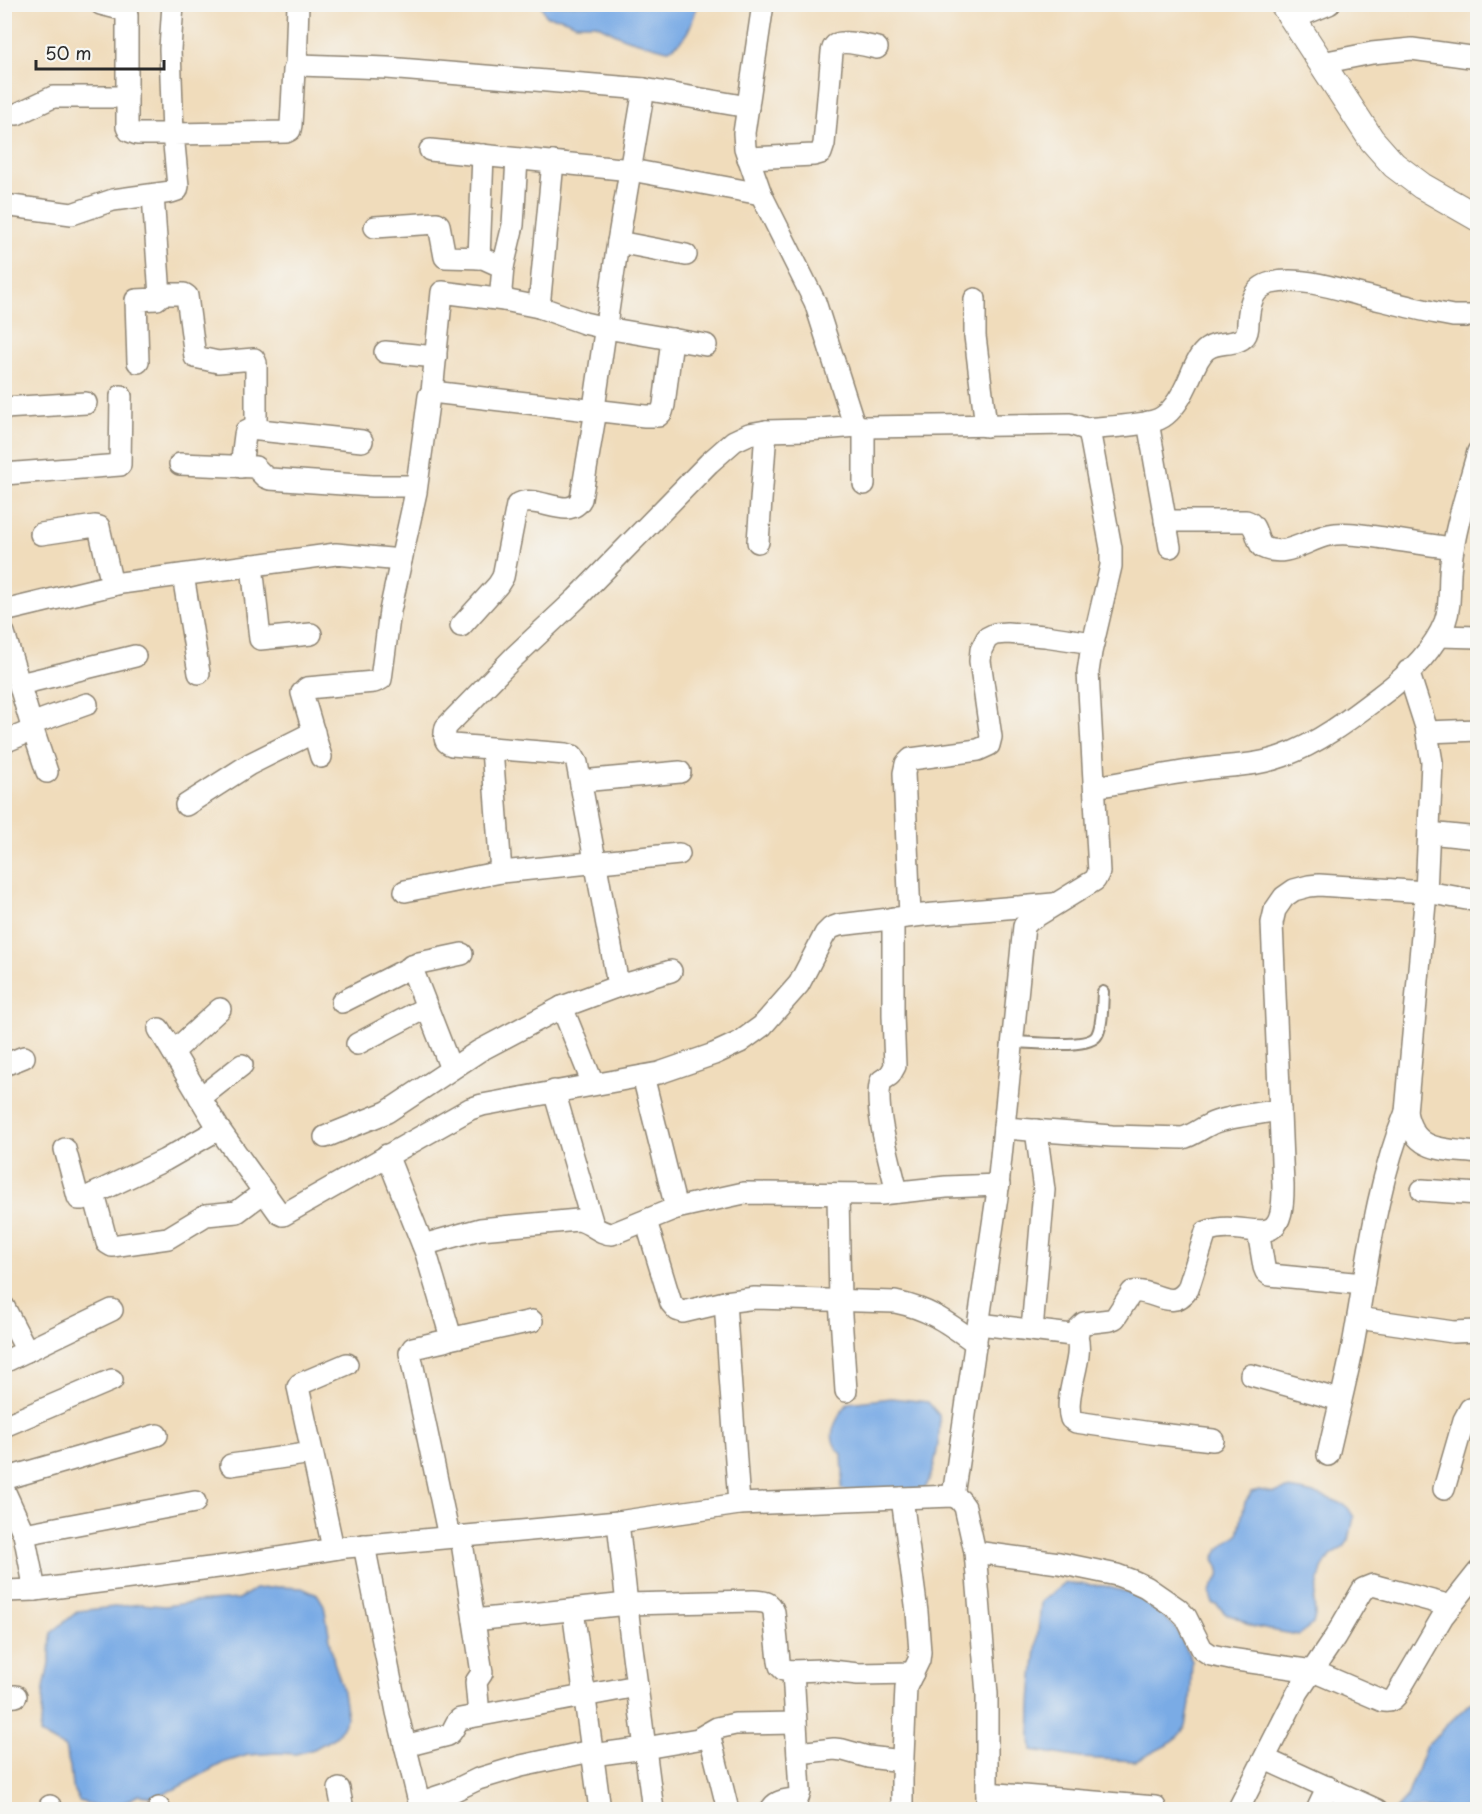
<svg xmlns="http://www.w3.org/2000/svg" width="1482" height="1814" viewBox="0 0 1482 1814" font-family="'Playpen Sans',sans-serif">
	<style>
		.water { fill: #7aabe5; stroke: #526b88; stroke-width: 1.5 }
		.lines { fill: none; stroke-linecap: round; stroke-linejoin: round }
		.service-casing { stroke: #8e8473; stroke-width: 14 }
		.minor-casing { stroke: #8e8473; stroke-width: 24 }
		.tertiary-casing { stroke: #8e8473; stroke-width: 28 }
		.service { stroke: #fff; stroke-width: 10 }
		.minor { stroke: #fff; stroke-width: 21 }
		.tertiary { stroke: #fff; stroke-width: 26 }
	</style>
	<rect width="100%" height="100%" fill="#f6f6f2"/>
	<filter id="ink" filterUnits="userSpaceOnUse"><feTurbulence type="fractalNoise" baseFrequency=".0167" numOctaves="2"/><feDisplacementMap in="SourceGraphic" scale="12" xChannelSelector="R" yChannelSelector="G"/><feConvolveMatrix kernelMatrix="1 2 1 2 8 2 1 2 1" color-interpolation-filters="sRGB"/></filter>
	<filter id="wash" filterUnits="userSpaceOnUse"><feTurbulence type="fractalNoise" baseFrequency=".008" numOctaves="4" result="noise"/><feDisplacementMap in="SourceGraphic" scale="24" xChannelSelector="R" yChannelSelector="G"/><feGaussianBlur stdDeviation="1.35" result="paint"/><feColorMatrix in="noise" values="0 0 0 0 0 0 0 0 0 0 0 0 0 0 0 0 0 1.4 0 .05"/><feComposite in="paint" operator="in"/></filter>
	<g filter="url(#wash)">
		<rect width="100%" height="100%" fill="#f0dcbb"/>
		<g class="water">
			<path d="M541,5h156c-5,19 -10,37 -30,45l-43,-12 -28,-14h-20l-15,-6 -15,-2z"/>
			<path d="M891,1398l37,4 11,13c2,21 -4,58 -15,75l-73,2 -10,-3 2,-15 -1,-20c-19,-16 -6,-35 6,-51z"/>
			<path d="M1286,1489c14,1 53,10 62,19 2,2 4,7 6,9l-5,23 -5,7 -14,9 -8,12 -8,33 1,15 -2,8 -15,11 -44,-8 -19,-10 -9,-3 -9,-9 -4,-1c-1,-4 -3,-7 -3,-11 1,-14 18,-11 4,-34 4,-11 14,-18 24,-25l7,-32 7,-10 7,-2 15,3z"/>
			<path d="M1065,1583l40,3 36,10 34,31 17,34 -2,43 -4,23 -13,15 -37,19 -55,-3 -49,-8c-5,-49 5,-99 9,-148z"/>
			<path d="M280,1587l22,1 16,7 6,10 10,57 8,24 5,31 -10,19 -23,13 -18,5 -19,-1 -29,2 -25,8 -48,26 -23,8 -14,-2c-24,15 -32,14 -59,6l-7,-14 -2,-20 -5,-19 -25,-14 4,-46 6,-30 1,-25 27,-22 63,-7 24,2 29,-4 45,-3 16,-10z"/>
			<path d="M1477,1700v109h-81l11,-12 19,-51 26,-26 18,-17z"/>
		</g>
	</g>
	<g filter="url(#ink)">
		<g class="lines">
			<defs>
				<path id="service" d="M1013,1042c17,0 76,8 84,-7 6,-11 5,-30 6,-43"/>
				<g id="minor">
					<path d="M101,4l20,5 6,6v112l2,4 8,3h36l-3,-85 3,-45"/>
					<path d="M763,4l-19,129 1,15 16,46 54,108 38,119 5,5 6,1 206,-3 16,5 4,6 21,113v18l-20,86 -3,20 11,200 -4,8 -65,40 -6,6 -27,271 -44,299"/>
					<path d="M1292,19l37,-15"/>
					<path d="M1322,63l50,-10 40,-4 66,9"/>
					<path d="M296,66l2,-62"/>
					<path d="M17,114l36,-17h74"/>
					<path d="M430,150l201,20 130,24"/>
					<path d="M748,158l66,-3 7,-2 3,-9 8,-92c1,-4 1,-6 5,-8 8,-4 31,2 40,4"/>
					<path d="M4,205l68,9 41,-14 58,-8 6,-2 1,-4 -5,-52 113,-2 4,-2 1,-5 3,-55 2,-4 3,-1 88,3 257,21 104,18"/>
					<path d="M375,227l62,-4 2,2 6,32 38,1 20,9 -2,23 3,10 35,7 45,16 22,5 100,17"/>
					<path d="M618,242l68,13"/>
					<path d="M479,258l4,-103"/>
					<path d="M503,267l10,-42 4,-66"/>
					<path d="M160,294h24l3,2 8,61 23,5 36,-3 2,4v66"/>
					<path d="M975,299v37l11,90"/>
					<path d="M539,307l14,-145"/>
					<path d="M385,352l51,5"/>
					<path d="M138,362l-2,-62 21,-1 3,-3 -7,-101"/>
					<path d="M432,392l10,-100 62,8"/>
					<path d="M4,408l82,-5"/>
					<path d="M593,410l52,6h13l4,-4 2,-7 8,-66"/>
					<path d="M1148,422l22,125"/>
					<path d="M1086,429c18,-2 58,-3 73,-10 13,-6 22,-22 28,-35 5,-10 10,-28 20,-35 10,-8 30,-3 38,-13 3,-4 3,-9 3,-13 1,-18 4,-35 23,-40 28,-7 64,5 90,12 25,6 50,13 76,18l16,3h25"/>
					<path d="M180,464l75,3 10,10 5,2 102,7h44"/>
					<path d="M241,467l4,-32 1,-4 4,-2 112,12"/>
					<path d="M4,474l116,-9 1,-69"/>
					<path d="M864,484v-57"/>
					<path d="M1165,521h81c11,3 10,18 16,26 24,12 45,-8 67,-12 17,-4 38,1 55,3 23,4 46,7 69,10"/>
					<path d="M41,534l54,-8 4,1 13,58"/>
					<path d="M758,542l8,-111"/>
					<path d="M252,565l8,74 51,-5"/>
					<path d="M183,575l16,98"/>
					<path d="M4,611l117,-28 215,-29 65,6"/>
					<path d="M461,626l37,-41 5,-8 14,-72c18,-13 52,17 64,-6l15,-89"/>
					<path d="M4,633l29,97 14,42"/>
					<path d="M1439,636l39,1"/>
					<path d="M1408,671l18,56 6,35 -6,130 -20,220c8,41 37,37 72,41"/>
					<path d="M20,684l115,-28"/>
					<path d="M31,724l56,-20"/>
					<path d="M1427,732l51,-2"/>
					<path d="M4,742l29,-12"/>
					<path d="M492,749l9,123"/>
					<path d="M321,757l-19,-64 5,-5 67,-6 7,-3 9,-68 26,-119 13,-96 3,-4 156,18 6,-2 24,-166 26,-153"/>
					<path d="M581,781l99,-9"/>
					<path d="M1095,787c36,-6 72,-13 108,-18 27,-4 54,-3 80,-13 36,-13 67,-37 97,-60 26,-19 53,-44 65,-74 7,-19 3,-40 6,-59 4,-37 17,-74 27,-111"/>
					<path d="M186,805l64,-41 64,-32"/>
					<path d="M1429,833l49,5"/>
					<path d="M405,891l96,-19 178,-18"/>
					<path d="M910,916l-6,-143 2,-9 5,-5 67,-9 11,-5 2,-8 -11,-76 1,-11 6,-12 8,-4 12,-1 38,3 48,7"/>
					<path d="M893,918v97l2,51 -5,9 -9,6c-8,25 10,84 16,111"/>
					<path d="M411,966l40,103"/>
					<path d="M616,987l55,-16"/>
					<path d="M342,1002l77,-39 43,-9"/>
					<path d="M562,1007l31,77"/>
					<path d="M159,1029l60,100 60,84 4,2 187,-106 12,-4 177,-32 55,-19 26,-12 22,-16 37,-42 26,-50 6,-6 8,-3 84,-10 130,-11"/>
					<path d="M357,1044l70,-37"/>
					<path d="M173,1052l47,-43"/>
					<path d="M4,1065l20,-8"/>
					<path d="M643,1076l33,132"/>
					<path d="M554,1091l39,134"/>
					<path d="M200,1098l42,-33"/>
					<path d="M1004,1128l108,8 71,2c11,-3 20,-11 30,-15 21,-8 46,-9 67,-13"/>
					<path d="M325,1137l62,-25 92,-61 83,-44 54,-20 1,-8 -40,-216 -4,-7 -7,-2 -114,-9c-9,-3 -8,-10 -6,-18l68,-70 62,-58 133,-136 25,-22 15,-7 17,-3 41,-1 51,-4"/>
					<path d="M65,1149l13,48 1,2h4l82,-39 54,-31"/>
					<path d="M387,1155l39,98 24,81 -1,5 -5,2 -31,7 -3,5 39,184"/>
					<path d="M1422,1190l56,4"/>
					<path d="M94,1194l13,49 5,3 56,-8 38,-23 31,-3 27,-20"/>
					<path d="M838,1195l2,106 6,90"/>
					<path d="M646,1221l25,82 6,7 6,2 42,-10 30,-4 140,4c35,7 53,21 81,41"/>
					<path d="M1258,1231l6,36 2,5 4,3 93,9"/>
					<path d="M423,1245l57,-16 98,-9c13,2 21,14 34,14l64,-26 68,-15 137,1 65,-7 53,-2"/>
					<path d="M725,1302l14,202"/>
					<path d="M4,1307l23,44"/>
					<path d="M1358,1318l95,14 25,-1"/>
					<path d="M979,1324l93,11 5,2c7,23 -14,58 -6,82l5,3 75,11 62,7"/>
					<path d="M1032,1330l12,-140 -8,-60"/>
					<path d="M1077,1337l2,-9 5,-5 26,-3 5,-2 17,-26c21,-4 40,21 56,-3l18,-57c42,-16 78,29 77,-47l-11,-262 3,-13 9,-13 10,-7 15,-4 10,-1 107,7 52,9"/>
					<path d="M449,1339l83,-18"/>
					<path d="M4,1362l108,-52"/>
					<path d="M1251,1375l89,25"/>
					<path d="M4,1426l108,-46"/>
					<path d="M1328,1455c9,-40 20,-80 27,-121 13,-75 22,-151 51,-222"/>
					<path d="M231,1465l81,-12"/>
					<path d="M4,1479l153,-44"/>
					<path d="M1444,1489l20,-69 6,-11 8,-1"/>
					<path d="M4,1490l20,44 11,56"/>
					<path d="M618,1522l12,110 23,178"/>
					<path d="M24,1534l171,-32"/>
					<path d="M461,1536l21,137 -6,9 3,33"/>
					<path d="M364,1545l33,167 24,98"/>
					<path d="M333,1548l-35,-161 2,-3 47,-20"/>
					<path d="M975,1552l84,11 58,12 16,6 13,6 32,22 8,8 16,32 9,6 19,4 83,12 70,30c6,1 9,0 13,-5l47,-80 35,-44"/>
					<path d="M4,1591l31,-1 199,-25 112,-18 272,-25 121,-18 214,-8 7,4 5,7 10,45 12,142v116"/>
					<path d="M573,1610l27,200"/>
					<path d="M474,1620l153,-16 126,-3c11,1 17,0 21,11l5,49 1,5 4,4 9,1 29,-1 36,4 55,-1"/>
					<path d="M4,1697l12,-1"/>
					<path d="M709,1733l19,77"/>
					<path d="M405,1746l43,-11c7,-4 6,-12 12,-16l177,-33"/>
					<path d="M798,1753l36,-4 9,1 25,7 34,4"/>
					<path d="M592,1755l53,-7 53,-9 19,-11 18,-4 61,-1"/>
					<path d="M1265,1759l112,51"/>
					<path d="M339,1789l4,21"/>
					<path d="M987,1793l168,14"/>
					<path d="M419,1803l30,-10 29,-14 43,-13 70,-15"/>
					<path d="M50,1806v4"/>
					<path d="M159,1808l1,2"/>
					<path d="M771,1810c5,-11 17,-9 27,-12l2,-6 -7,-121"/>
					<path d="M902,1810v-31l4,-92 13,-27 1,-8 -3,-40 -15,-114"/>
					<path d="M1238,1810l60,-118 37,-55 28,-48 10,-4 7,2 71,19"/>
					<path d="M1317,1810l11,-23"/>
				</g>
				<path id="tertiary" d="M1283,4l88,135 23,26 28,21 56,32"/>
			</defs>
			<use href="#service" class="service-casing"/>
			<use href="#minor" class="minor-casing"/>
			<use href="#tertiary" class="tertiary-casing"/>
			<use href="#service" class="service"/>
			<use href="#minor" class="minor"/>
			<use href="#tertiary" class="tertiary"/>
		</g>
	</g>
	<rect width="1482" height="1814" fill="none" stroke="#f6f6f2" stroke-width="24"/>
	<path d="M36 60v9h128v-9" fill="none" stroke="#2b2b2b" stroke-width="3"/>
	<text x="45" y="60" font-size="18" fill="#2b2b2b" stroke="#f6f6f2" stroke-width="4.5" paint-order="stroke">50 m</text>
</svg>
